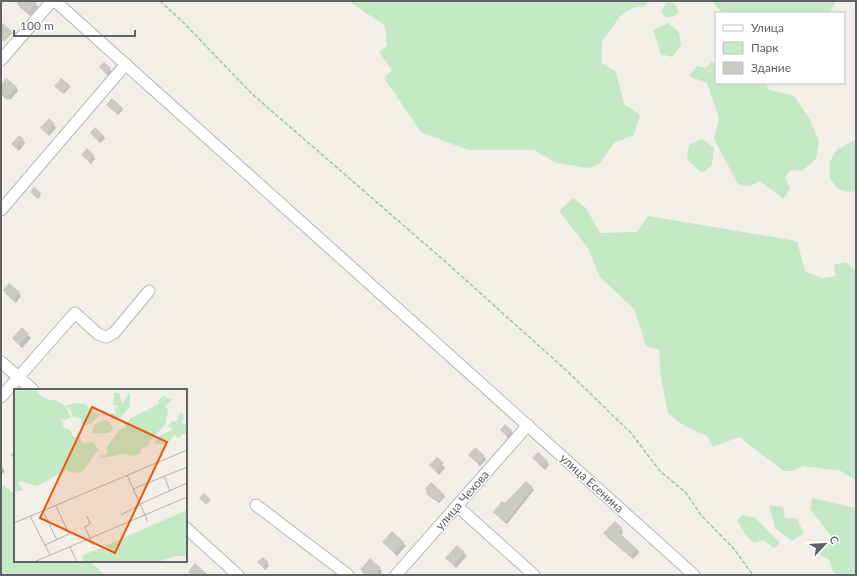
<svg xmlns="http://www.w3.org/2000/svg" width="857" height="576" viewBox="0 0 857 576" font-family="Lato,sans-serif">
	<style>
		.green { fill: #c5e8c5 }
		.shadow { fill: #0003 }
		.building { fill: #cccac5 }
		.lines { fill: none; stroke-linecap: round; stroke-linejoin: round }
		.minor-casing { stroke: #b5b8bc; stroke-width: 13 }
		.path { stroke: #9cc7a9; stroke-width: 1.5; stroke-dasharray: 4 2; stroke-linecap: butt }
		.minor { stroke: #fff; stroke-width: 11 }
		.labels { text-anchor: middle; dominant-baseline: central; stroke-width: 3; stroke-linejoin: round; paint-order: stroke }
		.street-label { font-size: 12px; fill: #5f6368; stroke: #fff }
		.inset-road { fill: none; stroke: #b3b3b1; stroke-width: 1 }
		.view { fill: #e8590c; fill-opacity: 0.15; stroke: #e8590c; stroke-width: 2 }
		.inset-edge { fill: none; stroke: #5f6368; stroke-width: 2 }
	</style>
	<rect width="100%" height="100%" fill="#f1efe8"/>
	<g class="green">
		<path d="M349,1h299l-3,5 -13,2 -12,8 -18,26v21l14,9 8,32 16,11 -6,20 -20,8 -15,21 -10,4 -33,-5 -22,-13h-66l-47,-18 -37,-54 8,-8 -13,-18 8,-6 -2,-20z"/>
		<path d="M667,1l8,3 4,8 -6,5h-8l-4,-6z"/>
		<path d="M712,1h124l-6,11 1,1h-109z"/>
		<path d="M668,23l11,9 2,13 -9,12 -11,-3 -8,-24z"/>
		<path d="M712,62h4v21h50l3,7 25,6 15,22 10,23 -3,18 -14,12 -11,-1 -6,7 5,12 -7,10 -23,-18 -10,5 -12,-2 -24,-45 5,-21 -12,-35 -18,-7 8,-10 8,2z"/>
		<path d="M702,139l12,9 -2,17 -10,8 -15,-14 2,-14z"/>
		<path d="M856,140v51l-7,1 -11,-3 -8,-10 -1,-16 8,-14z"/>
		<path d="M573,198l13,10 14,25 37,-1 11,-16 149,25 8,30 17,7 13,-2 -1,-11 12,-3 10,9v209l-15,-9 -38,-5 -10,5h-9l-45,-34 -26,10 -6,-11 -24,-11 -15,-12 -7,-36 -2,-27 -13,-4 -12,-37 -34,-32 -12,-29 -29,-37z"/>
		<path d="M1,483l14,12v66h74l16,14h-104z"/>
		<path d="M812,498l44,10v67h-19l-4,-4 -4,-12 -8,-3 -3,-8 14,-11 -22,-28z"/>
		<path d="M769,505l14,2 2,11 12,1 7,14 -12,8 -17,-13z"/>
		<path d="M742,515l13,3 25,25 -6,5 -11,-8 -9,3 -9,-9 -8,-14z"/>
	</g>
	<g class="shadow">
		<path d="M19,1h14l5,6 -8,9 -11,-10 -2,-4z"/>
		<path d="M3,25l9,8 -7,8 -4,-3v-11z"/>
		<path d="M100,67l10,2 2,3 -4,4z"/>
		<path d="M1,86l15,1 2,4 -8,9 -2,-2 -1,2 -6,-6z"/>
		<path d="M69,86l1,1 -6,7 -8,-7z"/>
		<path d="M108,106l14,2 1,2 -5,5z"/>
		<path d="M54,125l2,3 -7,8 -7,-8z"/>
		<path d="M91,133l12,2 2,4 -5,4z"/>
		<path d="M23,140l2,3 -6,8 -7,-7z"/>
		<path d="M82,155h11l2,4 -4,5z"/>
		<path d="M34,188l7,7 -3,4 -7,-7z"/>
		<path d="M4,290l15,3 2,3 -5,7 -10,-9z"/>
		<path d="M22,329l9,9 -9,10 -9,-9z"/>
		<path d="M15,414v9l-2,-2 2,-3 -2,-2z"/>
		<path d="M501,430l10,1 2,4 -4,4z"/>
		<path d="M15,451v9l-4,-5z"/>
		<path d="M469,455l15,1 2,4 -6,6z"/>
		<path d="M533,458l14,4 2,3 -4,5z"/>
		<path d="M437,459l8,9 -6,7 -8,-9z"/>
		<path d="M1,466l4,5 -4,5z"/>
		<path d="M526,482l8,8 -27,34 -11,-10z"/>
		<path d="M428,495h16l1,2 -6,6z"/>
		<path d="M621,528l2,4 -2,3 16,14 2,4 -6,6 -26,-22 -2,-4z"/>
		<path d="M392,532l14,14 -9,10 -14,-14z"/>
		<path d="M457,546l10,10 -11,12 -10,-10z"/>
		<path d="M370,560l10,9 2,3 -2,3h-15l-2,-2 -2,-3z"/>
		<path d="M259,562h8l2,4 -4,4z"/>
	</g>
	<g class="building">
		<path d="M15,1h23l-10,12z"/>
		<path d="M1,22l11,9 -11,13z"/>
		<path d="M104,62l7,6 -5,6 -7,-7z"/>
		<path d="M6,78l11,9 -9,10 -2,-2 -1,2 -4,-3v-9z"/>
		<path d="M61,78l9,7 -8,8 -8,-7z"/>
		<path d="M112,98l11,10 -6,6 -11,-9z"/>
		<path d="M49,118l6,6 -8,10 -7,-6z"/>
		<path d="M95,127l8,8 -5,6 -8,-8z"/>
		<path d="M19,135l5,4 -8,9 -5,-4z"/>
		<path d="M87,148l7,7 -5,6 -8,-6z"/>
		<path d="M34,187l7,6 -4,5 -7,-6z"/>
		<path d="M9,283l11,9 -6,8 -11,-10z"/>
		<path d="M22,327l7,7 -10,11 -7,-7z"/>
		<path d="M505,424l7,7 -5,5 -7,-6z"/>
		<path d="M475,447l10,9 -7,7 -10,-8z"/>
		<path d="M538,452l10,9 -6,6 -10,-9z"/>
		<path d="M437,457l7,6 -8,9 -7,-7z"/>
		<path d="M526,481l7,6 -28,36 -12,-11 9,-11 3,2z"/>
		<path d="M431,482l14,13 -7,7 -4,-4 -1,1 -7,-6 1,-1 -2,-3z"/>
		<path d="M204,493l7,7 -5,5 -7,-7z"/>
		<path d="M615,521l7,7 -4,4 19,17 -7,8 -27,-24z"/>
		<path d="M392,531l12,11 -10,11 -12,-11z"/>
		<path d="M457,545l8,7 -11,13 -9,-7z"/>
		<path d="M263,557l5,5 -5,5 -6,-5z"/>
		<path d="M370,558l11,10 -6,7h-9l-6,-5z"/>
		<path d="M195,563l13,12h-17l-3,-3z"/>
	</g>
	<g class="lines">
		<defs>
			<g id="minor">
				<path d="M55,1l639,574"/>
				<path d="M1,60l51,-59"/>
				<path d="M1,210l125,-146"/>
				<path d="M1,362l32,28"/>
				<path d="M1,397l74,-84 23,21 8,3 8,-4 35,-42"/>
				<path d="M256,505l92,70"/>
				<path d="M457,506l77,69"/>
				<path d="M186,528l52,47"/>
				<path d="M396,575l132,-150"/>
			</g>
		</defs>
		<use href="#minor" class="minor-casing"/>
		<path class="path" d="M160,1l24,22 67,70 197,171 119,107 64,62 29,38 26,22 15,22 33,34 19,26"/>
		<use href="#minor" class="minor"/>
	</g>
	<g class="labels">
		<g class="street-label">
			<text transform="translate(592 483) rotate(42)">улица Есенина</text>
			<text transform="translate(462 500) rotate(-49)">улица Чехова</text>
		</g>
	</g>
	<g transform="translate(14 389)">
		<rect width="173" height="173" fill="#f1efe8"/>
		<path d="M0,0h23l1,5 10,6h8l9,6 6,11 -6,3 -7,-2 4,2 1,7 7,3 3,7h5l1,-3 3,9 12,-1 4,8 -15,21 -9,2 -7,-3 -30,16 -17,-5 -2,2 5,7 -9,2zM116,3v14l-9,11 -10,3v-7h5l-2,-4 5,-3 -6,-1 1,-12h5l3,11zM150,7l8,4 -7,6 3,3 -2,15 -14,14 -3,7 -8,4v4l-7,3 -9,-2 -24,4 -1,-2 7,-2v-7l13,-18 6,-1 -1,-4 6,-6 28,-14 -1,-4zM60,14l11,1 7,7 8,3 -9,10 -10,2v-8l-8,-1 -3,-8 -5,-3zM166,24l3,1 1,5 -3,4 5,1v10h-4l-3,4 -4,-3 -10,10 -11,-2 4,-6 13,-7v-3l-5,1 5,-6 5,-1zM90,31l6,2 3,7 -4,4h-17l3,-9zM173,121v46h-11l-19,6h-72l-3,-6z" fill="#c5e8c5"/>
		<path class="inset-road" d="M113,86l21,47M150,87l6,15M119,100l54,-22M126,115l47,-21M29,122l14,29M107,126l19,-10M16,127l20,39M73,127l3,8 -5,3 8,18M0,134l173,-73M31,156l24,-11 -13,-28M56,158l7,15M20,173l153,-65"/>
		<path class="view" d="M78,18l75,35 -52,111 -75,-35z"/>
		<rect width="173" height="173" class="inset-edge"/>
	</g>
	<rect width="857" height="576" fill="none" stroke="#5f6368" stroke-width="4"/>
	<rect x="715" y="12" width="130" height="72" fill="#ffffff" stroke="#bfc1c3"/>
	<rect x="723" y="25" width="20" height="6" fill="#ffffff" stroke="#bfc1c3"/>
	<text x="751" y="32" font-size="12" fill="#5f6368">Улица</text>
	<rect x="723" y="42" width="20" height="12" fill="#c5e8c5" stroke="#bfc1c3"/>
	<text x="751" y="52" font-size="12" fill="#5f6368">Парк</text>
	<rect x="723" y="62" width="20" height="12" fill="#cccac5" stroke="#bfc1c3"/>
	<text x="751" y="72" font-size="12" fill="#5f6368">Здание</text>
	<g transform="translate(825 544) rotate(65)" stroke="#ffffff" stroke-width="3" paint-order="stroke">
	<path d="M0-3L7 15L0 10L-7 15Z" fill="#5f6368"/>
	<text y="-6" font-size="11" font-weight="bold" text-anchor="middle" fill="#5f6368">С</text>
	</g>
	<path d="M14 30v6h121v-6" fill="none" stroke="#5f6368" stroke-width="2"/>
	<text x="20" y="30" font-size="12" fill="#5f6368" stroke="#ffffff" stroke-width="3" paint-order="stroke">100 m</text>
</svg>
